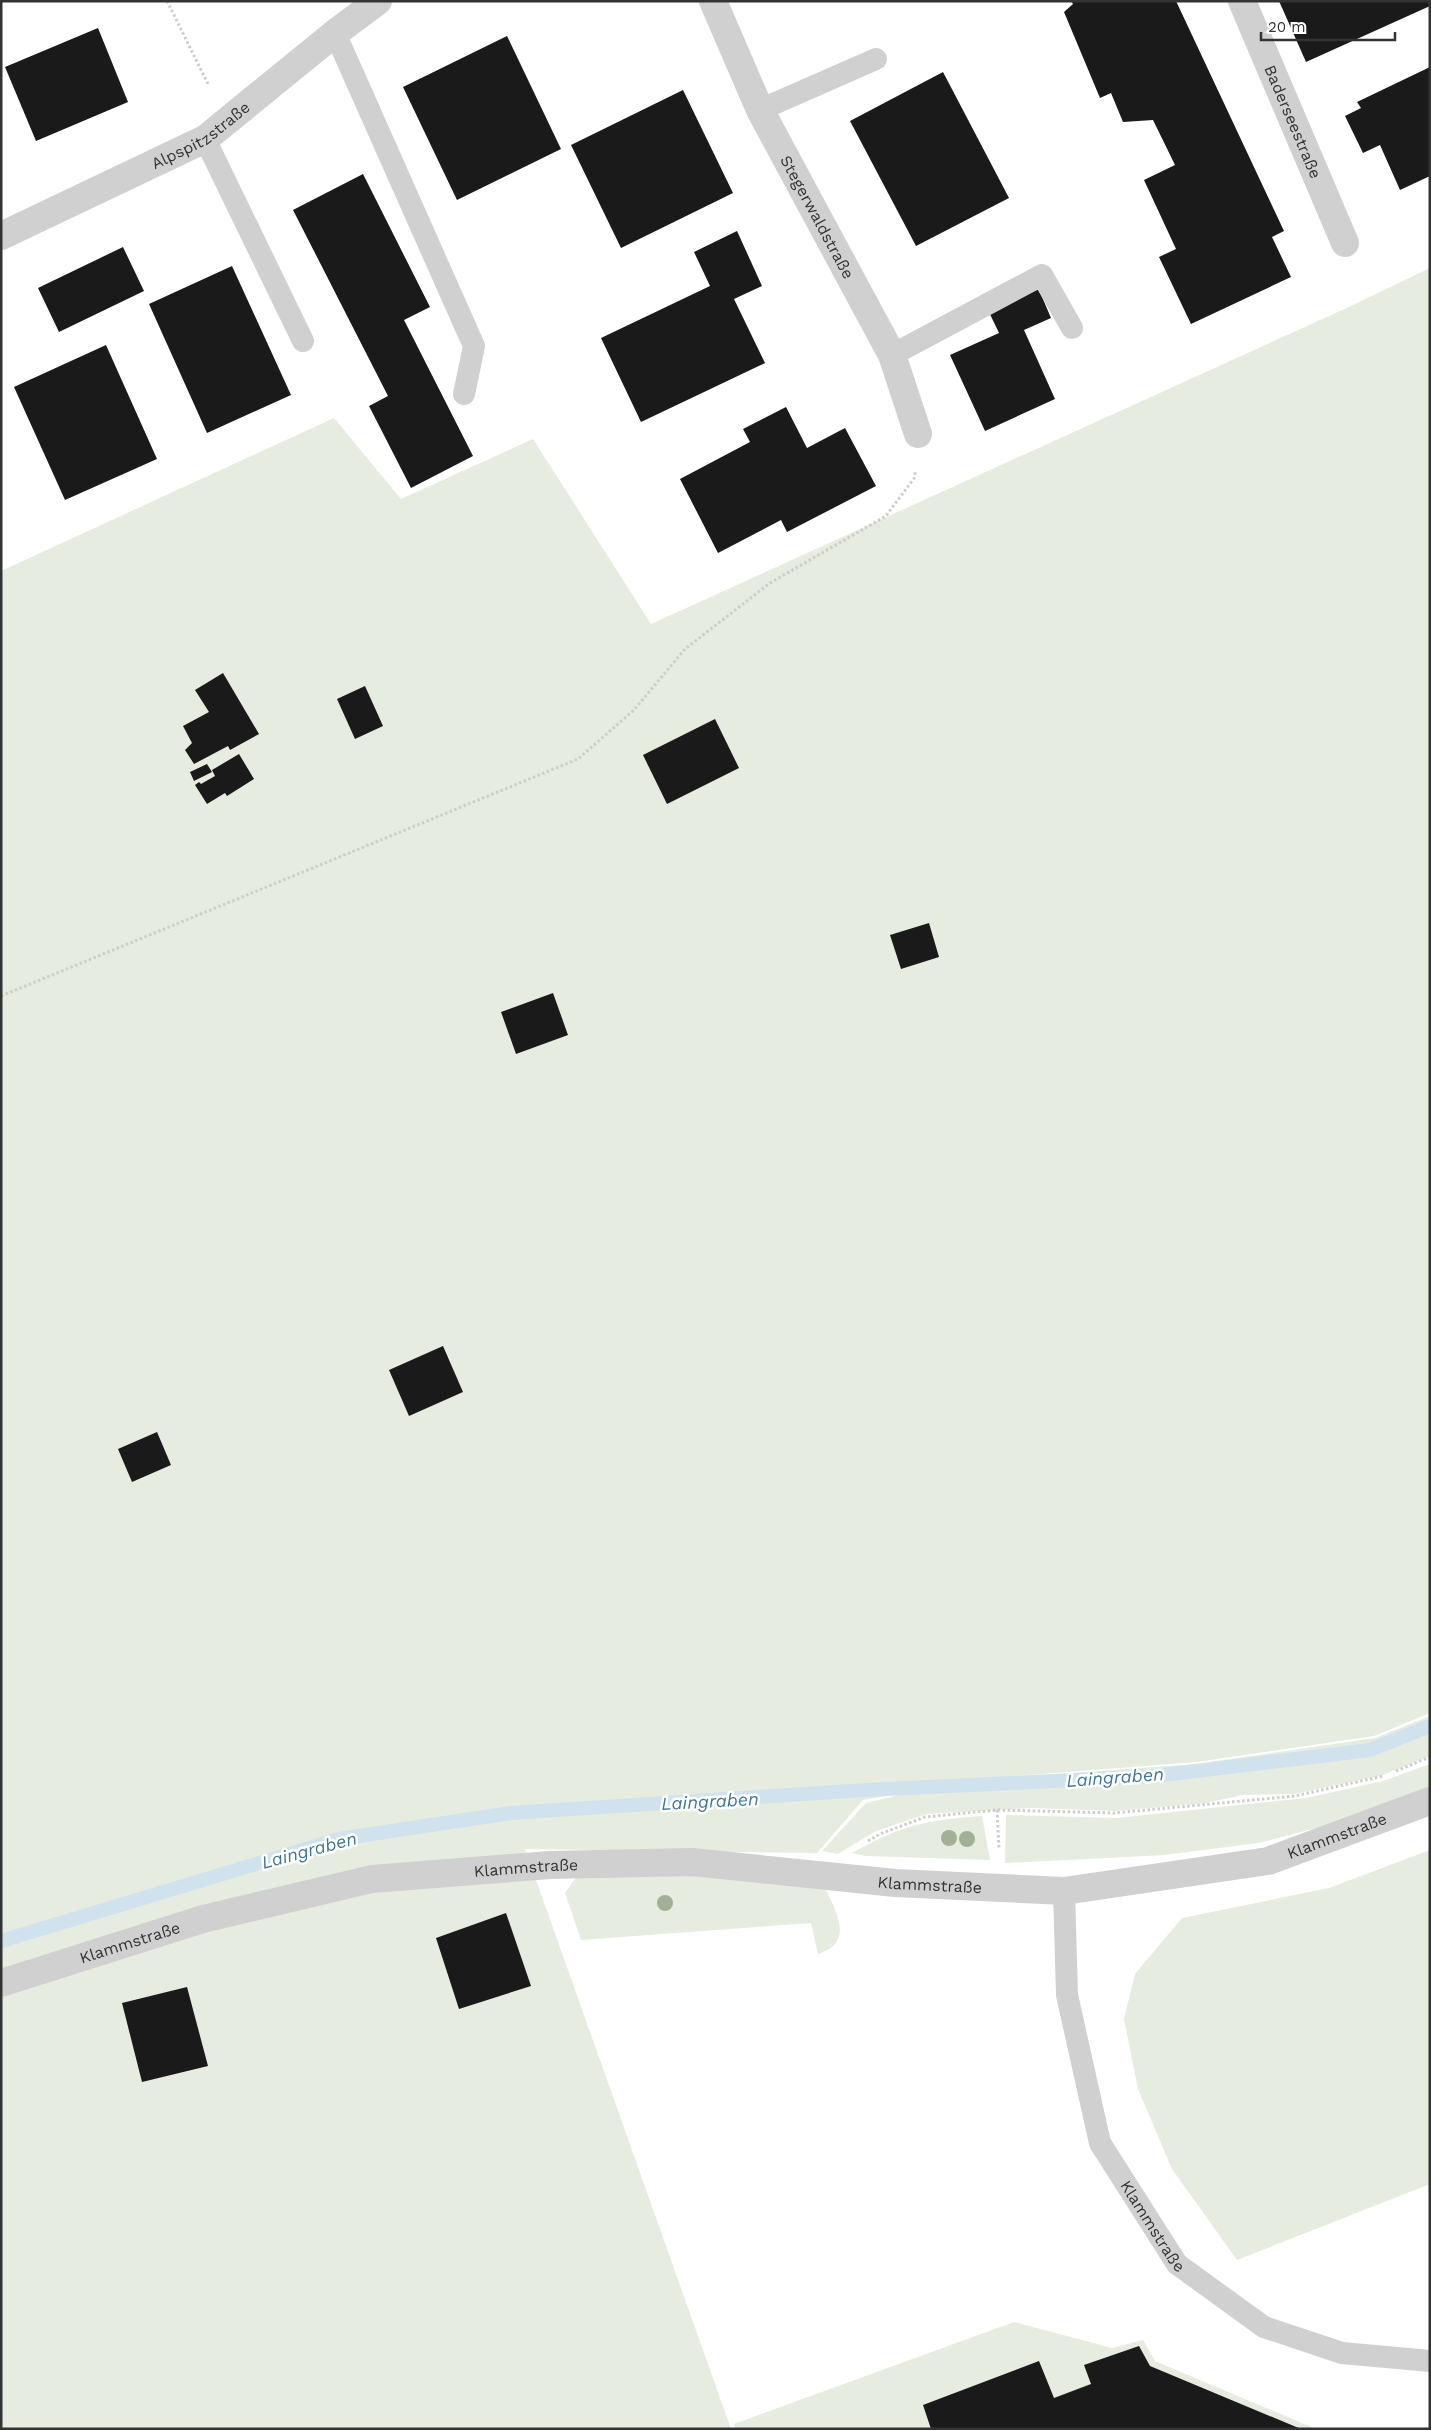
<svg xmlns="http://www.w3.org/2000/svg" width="1431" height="2430" viewBox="0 0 1431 2430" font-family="'Work Sans',sans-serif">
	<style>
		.green { fill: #e6ecdf }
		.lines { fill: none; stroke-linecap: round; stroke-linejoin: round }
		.stream { stroke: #cfe2ee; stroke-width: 14 }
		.building { fill: #1a1a1a }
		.path { stroke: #cdcdcd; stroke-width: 3; stroke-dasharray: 2.5 2.5; stroke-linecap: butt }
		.lane { stroke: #d0d0d0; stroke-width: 22 }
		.street { stroke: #d0d0d0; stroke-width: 28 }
		.tree { fill: #a2b095 }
		.labels { text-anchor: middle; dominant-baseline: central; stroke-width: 5; stroke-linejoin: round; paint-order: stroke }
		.street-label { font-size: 16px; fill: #333; stroke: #fff }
		.water-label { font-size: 18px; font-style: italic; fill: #3f7597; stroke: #fff }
	</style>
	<rect width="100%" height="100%" fill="#fff"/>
	<g class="green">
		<path d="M1430,268v1445l-56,23 -177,26 -219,17 -56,11 55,-10 218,-16 180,-26 55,-22v40l-47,19 -89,19 -51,1 -38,8 -89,8 -83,-3 -106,6 -51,17 -38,23 -16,-3 44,-48 49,-12 -52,9 -46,53 -292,-4 206,580h-730v-1858l333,-153 67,81 132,-60 118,185 700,-318z"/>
		<path d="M1430,1764v26l-59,24 -113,29 -93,12 -160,8 1,-48 111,3 189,-20 77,-17z"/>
		<path d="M982,1816l8,44 -124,-4 -14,-3c49,-28 75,-33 130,-37z"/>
		<path d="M1430,1850v334l-193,76 -65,-91 -34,-80 -14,-70 11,-45 47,-56 147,-30z"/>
		<path d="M642,1870l180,11c11,26 36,61 -4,73l-7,-31 -230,17 -16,-47 14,-20z"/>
		<path d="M1014,2322l98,26 31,-8 12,21 161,68h-580l-2,-5z"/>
	</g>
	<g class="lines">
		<path class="stream" d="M1,1941l338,-102 172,-26 355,-23 289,-14 215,-26 60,-24"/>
	</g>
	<g class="building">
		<path d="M1071,1h105l108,230 -12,6 19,40 -100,47 -32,-67 17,-8 -32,-69 31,-15 -22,-45 -30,2 -12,-29 -11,5 -36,-86 9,-8z"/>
		<path d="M1279,1h151v5l-124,56z"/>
		<path d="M98,28l30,74 -92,39 -31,-74z"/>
		<path d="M507,36l54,113 -104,51 -54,-113z"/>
		<path d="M1430,67v109l-30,14 -20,-45 -17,8 -18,-37 16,-8 -4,-6z"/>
		<path d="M943,72l66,126 -93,48 -66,-125z"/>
		<path d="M683,90l50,103 -112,55 -50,-103z"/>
		<path d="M363,174l67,133 -26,13 69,136 -62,32 -42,-82 19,-10 -95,-186z"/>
		<path d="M737,231l25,55 -28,13 31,64 -124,59 -40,-84 109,-52 -16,-34z"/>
		<path d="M123,247l21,44 -85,41 -21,-44z"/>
		<path d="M232,266l59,129 -84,38 -58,-129z"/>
		<path d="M1037,285l14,33 -27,12 31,69 -70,32 -35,-76 49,-22 -12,-25z"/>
		<path d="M106,345l51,114 -92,41 -51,-113z"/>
		<path d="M786,407l21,41 38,-20 31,58 -89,46 -6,-12 -63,33 -38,-74 70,-37 -7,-13z"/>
		<path d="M223,673l36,61 -29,16 -2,-4 -34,18 -9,-14 7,-7 -9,-17 26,-14 -14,-22z"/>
		<path d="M365,686l18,40 -28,13 -18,-40z"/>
		<path d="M715,719l24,49 -72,36 -24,-49z"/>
		<path d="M239,754l15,25 -27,17 -2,-3 -18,11 -12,-19 4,-3 2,2 14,-8 -3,-6z"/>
		<path d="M207,764l5,8 -18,9 -4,-9z"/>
		<path d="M929,923l10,34 -38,12 -11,-34z"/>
		<path d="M553,993l15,42 -52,19 -15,-42z"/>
		<path d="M443,1346l20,46 -54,24 -20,-46z"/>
		<path d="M157,1432l14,33 -39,17 -14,-33z"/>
		<path d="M506,1913l25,73 -72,23 -23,-71z"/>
		<path d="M187,1987l21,79 -66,16 -20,-79z"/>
		<path d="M1139,2346l11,20 151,63h-370l-8,-24 116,-44 15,37 37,-14 -7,-19z"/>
	</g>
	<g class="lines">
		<g class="path">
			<path d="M167,1l42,85"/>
			<path d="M1,996l577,-237 56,-49 51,-61 85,-66 116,-67 29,-39v-5"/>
			<path d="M1396,1771l34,-14"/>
			<path d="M997,1810l2,39"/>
			<path d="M868,1841l12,-7 45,-17 72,-7 118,3 180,-17 88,-20"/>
		</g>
		<g class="lane">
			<path d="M335,33l139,313 -10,48"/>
			<path d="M760,110l116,-51"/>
			<path d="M205,139l98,202"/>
			<path d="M892,355l150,-80 30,53"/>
			<path id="s1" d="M1064,1891l3,104 33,148 77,121 87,63 78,26 88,8"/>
		</g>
		<g class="street">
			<path id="s2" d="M713,1l47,109 132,245 26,79"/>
			<path id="s3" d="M1242,1l103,242"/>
			<path id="s4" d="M1,236l204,-97 130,-106 43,-32"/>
			<path id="s5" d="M1,1983l202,-64 169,-40 178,-14 142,-3 203,21 169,8 204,-30 162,-60"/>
		</g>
	</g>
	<g class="tree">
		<circle cx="949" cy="1838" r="8"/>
		<circle cx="967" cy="1839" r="8"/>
		<circle cx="665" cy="1903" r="8"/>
	</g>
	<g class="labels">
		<g class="street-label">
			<text stroke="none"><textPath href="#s3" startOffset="131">Baderseestraße</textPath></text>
			<text stroke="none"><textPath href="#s4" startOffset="224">Alpspitzstraße</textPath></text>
			<text stroke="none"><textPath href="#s2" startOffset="240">Stegerwaldstraße</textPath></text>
			<text stroke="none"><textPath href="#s5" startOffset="1359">Klammstraße</textPath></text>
			<text stroke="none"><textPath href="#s5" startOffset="540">Klammstraße</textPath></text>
			<text stroke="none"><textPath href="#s5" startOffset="945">Klammstraße</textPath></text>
			<text stroke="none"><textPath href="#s5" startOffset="135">Klammstraße</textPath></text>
			<text stroke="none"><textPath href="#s1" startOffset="354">Klammstraße</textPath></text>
		</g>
		<g class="water-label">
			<text transform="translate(1115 1777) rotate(-4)">Laingraben</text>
			<text transform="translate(710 1801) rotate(-3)">Laingraben</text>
			<text transform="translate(309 1850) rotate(-15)">Laingraben</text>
		</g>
	</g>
	<rect width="1431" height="2430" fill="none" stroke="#333333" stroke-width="5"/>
	<path d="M1261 32v8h134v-8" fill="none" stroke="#333333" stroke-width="2.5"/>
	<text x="1268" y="32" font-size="15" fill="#333333" stroke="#ffffff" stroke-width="4" paint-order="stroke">20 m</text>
</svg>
